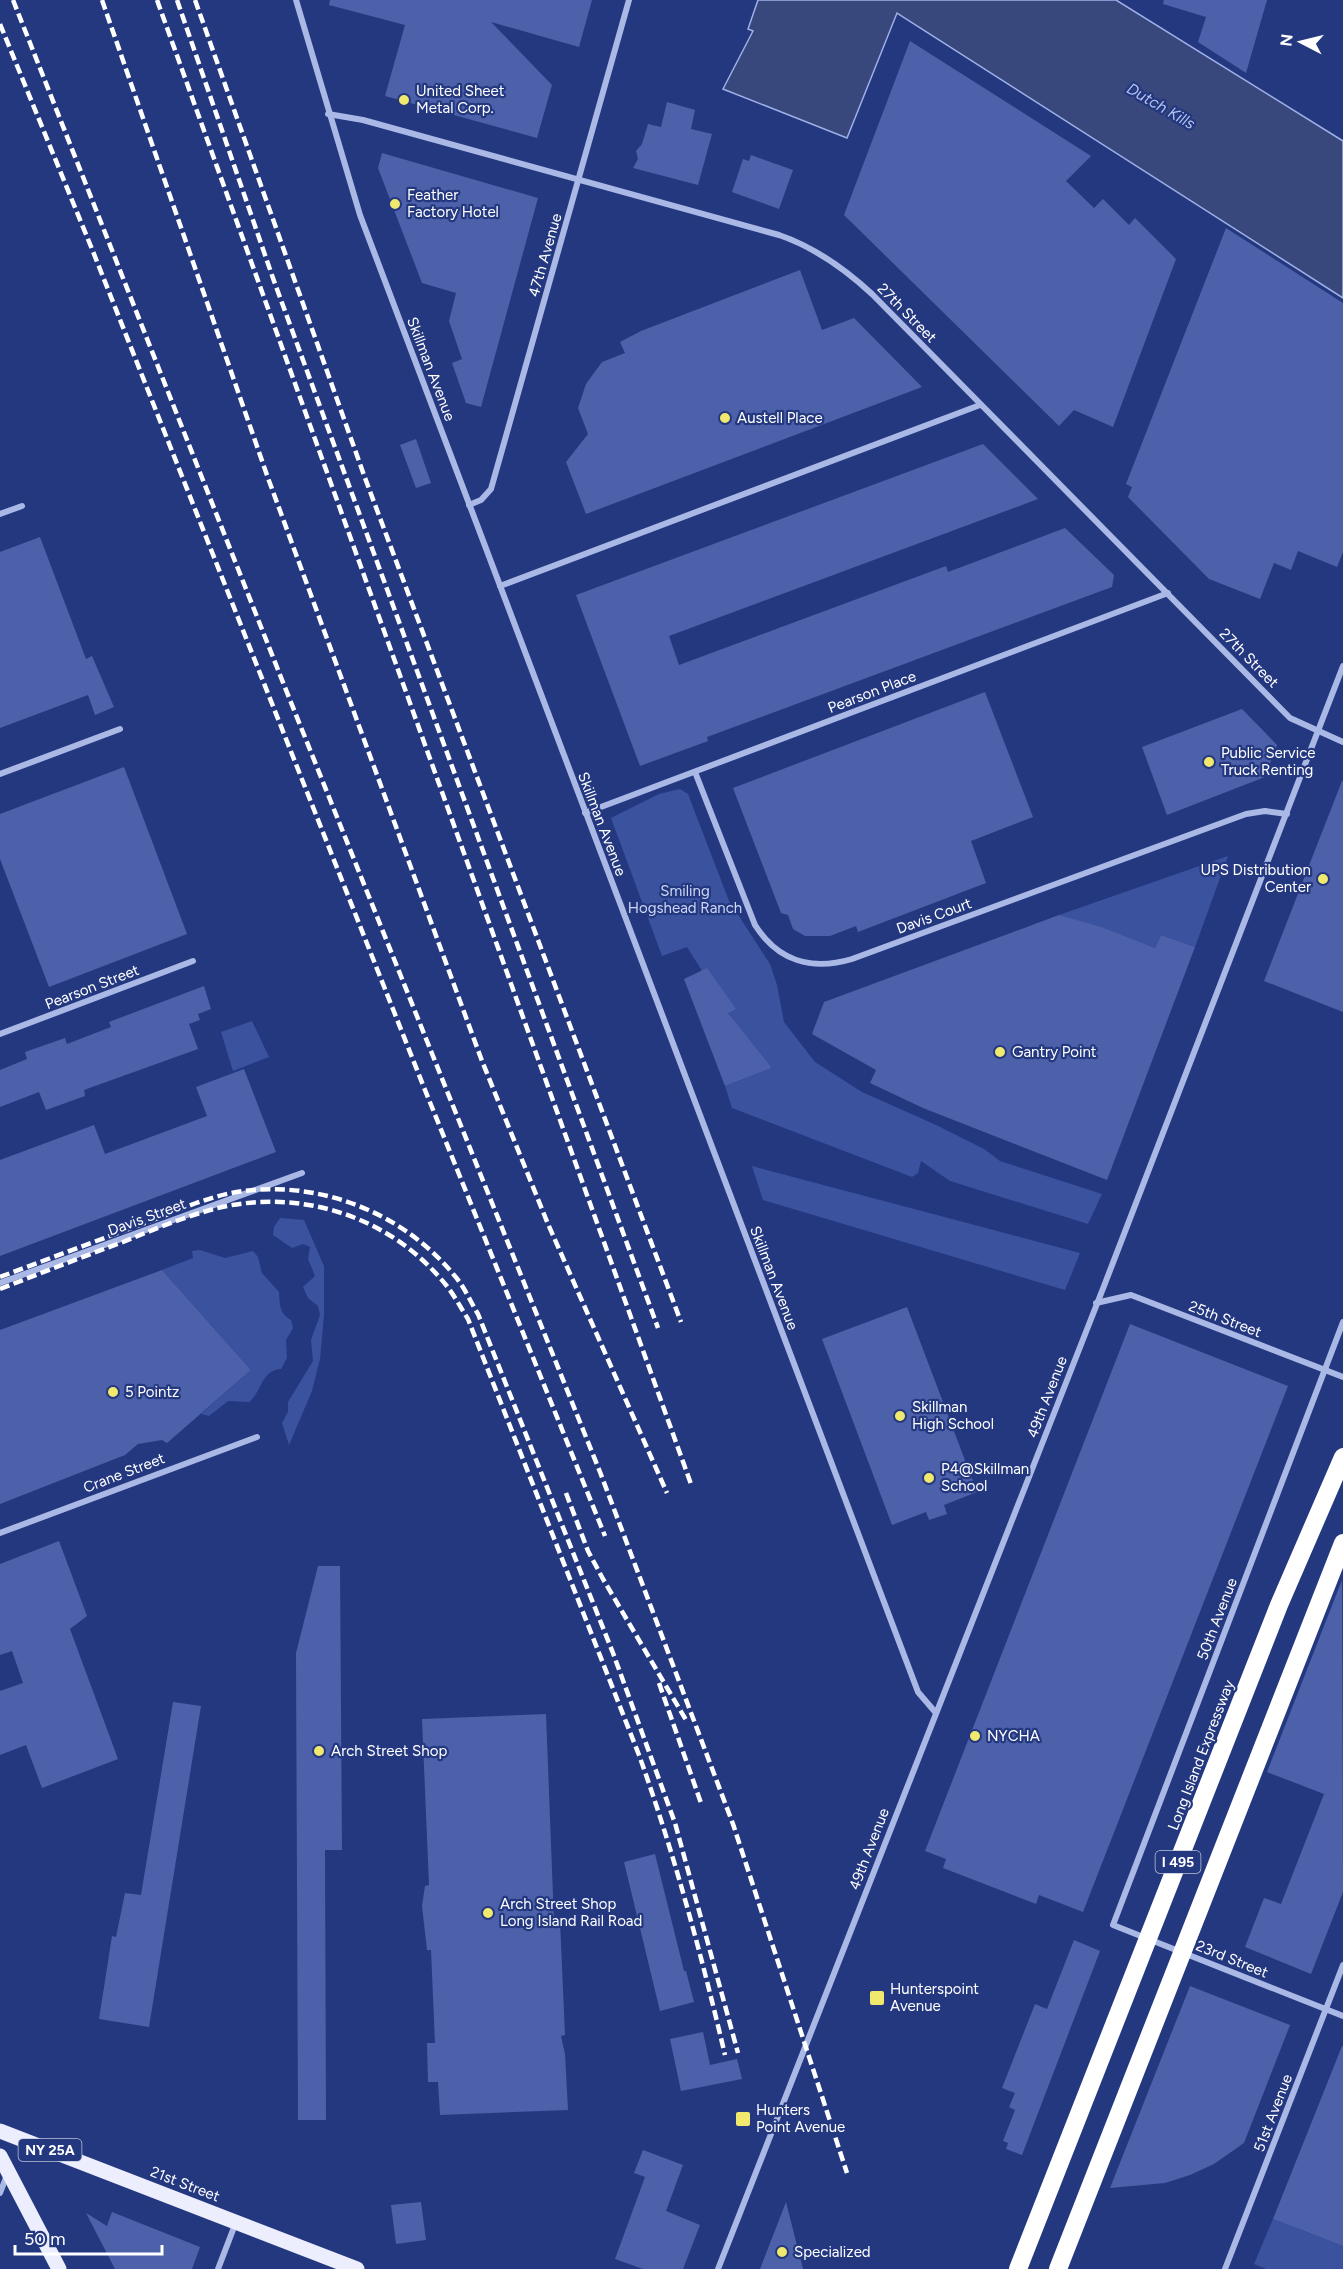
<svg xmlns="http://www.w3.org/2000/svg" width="1343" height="2269" viewBox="0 0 1343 2269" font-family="Figtree,sans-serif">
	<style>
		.green { fill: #3b529f }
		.water { fill: #38477c; stroke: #9eb0e7; stroke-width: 1.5 }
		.building { fill: #4c61a9 }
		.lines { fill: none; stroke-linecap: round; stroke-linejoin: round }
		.street { stroke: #aab8e6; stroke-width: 6 }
		.primary { stroke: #eceefd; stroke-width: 15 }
		.highway { stroke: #fff; stroke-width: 18 }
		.rail { stroke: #fff; stroke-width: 4.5; stroke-dasharray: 10 4.5; stroke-linecap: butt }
		.poi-dot { fill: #f1e86e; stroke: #243880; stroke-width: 2 }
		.labels { text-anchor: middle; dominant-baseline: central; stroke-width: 4.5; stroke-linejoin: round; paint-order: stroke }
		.shield { fill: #243880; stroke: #bdc3d9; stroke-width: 1.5 }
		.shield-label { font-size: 14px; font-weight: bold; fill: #fff }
		.poi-label { font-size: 15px; fill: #fff; stroke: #243880; text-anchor: start }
		.street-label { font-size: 15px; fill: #fff; stroke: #243880 }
		.park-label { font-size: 15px; fill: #cdd7f5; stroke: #243880 }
		.water-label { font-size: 16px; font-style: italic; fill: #b5c3ee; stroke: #243880 }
	</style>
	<rect width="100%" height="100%" fill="#243880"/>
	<g class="green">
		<path d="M680,789l8,5 41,107 41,63 7,21 7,37 31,40 47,30 74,33 48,24 16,12 102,33 -14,30 -138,-43 -29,-20 -3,12 -6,4 -180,-69 -7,-22 47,-18 -34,-40 -51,-81 -25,9 -51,-138 48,-24z"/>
		<path d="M1228,856l-33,91 -34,-12 -6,13 -96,-33z"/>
		<path d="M252,1021l17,36 -36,14 -12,-39z"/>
		<path d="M752,1166l328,87 -15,37 -302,-90z"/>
		<path d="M280,1218l24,2 20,46v49l-4,44 -8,32 -23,54 -7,-22 6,-11v-10l25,-41 -2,-21 9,-25 -2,-9 -10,-8 -5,-11 12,-11 -7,-17 2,-12 -7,-3 -11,4 -19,-13 1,-8z"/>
		<path d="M200,1250l25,8 28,-7 5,6 4,16 17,19c1,13 0,21 12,28l2,8 -7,12 1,18 -6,11c-20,1 -19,23 -32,33l-21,-1 -19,15 -8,-2 50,-44 -89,-100 31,-12 -1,-7z"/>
		<path d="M1273,2219l70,27v23h-77l-12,-5z"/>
	</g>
	<path class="water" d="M758,0h358l227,141v157l-446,-285 -50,125 -124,-49 30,-58 -5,-2z"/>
	<g class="building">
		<path d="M330,0h262l-13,47 -88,-25 61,63 -15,53 -152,-42 20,-71 -76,-20z"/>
		<path d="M1164,0h103l-21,73 -48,-31 8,-25 -43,-13z"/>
		<path d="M910,41l181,115 -25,25 28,27 9,-9 26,26 6,-7 41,41 -63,168 -39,-17 -15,16 -215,-211z"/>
		<path d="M667,102l28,8 -4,19 21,5 -14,51 -65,-17 5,-9 -2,-8 6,-7 6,-20 13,3z"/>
		<path d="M382,153l156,45 -57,209 -15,-4 -14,-40 10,-4 -13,-38 7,-28 -34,-10 -44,-115z"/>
		<path d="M751,155l42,15 -14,39 -47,-17 11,-33 6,2z"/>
		<path d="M1226,228l117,75v249l-6,15 -39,-16 -7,19 -17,-7 -14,36 -51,-20 -81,-82 4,-10 -6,-3z"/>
		<path d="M800,270l22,60 32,-12 68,69 -336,127 -20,-52 22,-28 -10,-26 8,-24 16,-22 23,-9 -5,-11 21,-11z"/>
		<path d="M416,439l15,44 -15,5 -16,-43z"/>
		<path d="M983,444l55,55 -369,137 10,29 267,-99 2,6 117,-44 49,47 -2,12 -405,150 1,4 -68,25 -64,-171z"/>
		<path d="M40,537l46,122 6,-3 22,51 -19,8 -7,-20 -88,33v-176z"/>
		<path d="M985,692l48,125 -62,24 15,42 -128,49 -2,-6 -26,10h-25l-12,-7 -5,-14 -7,-2 -48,-125z"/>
		<path d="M1242,709l35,36 -12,32 -98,38 -25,-68z"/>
		<path d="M124,767l63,167 -138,53 -49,-128v-45z"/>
		<path d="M1342,781h1v231l-79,-31z"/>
		<path d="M1059,915l42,12 54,21 6,-13 34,12 -88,233 -184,-72 -53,-25 6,-13 -64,-36 12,-32z"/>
		<path d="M707,968l29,41 -8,4 44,55 -47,18 -41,-107z"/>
		<path d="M204,986l7,23 -13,5 2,6 -11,4 9,25 -114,41 1,6 -39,14 -7,-18 -39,15v-37l27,-11 -2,-7 40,-14 2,6 44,-17 -2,-5z"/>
		<path d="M244,1069l32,83 -276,104v-96l94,-35 11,29 102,-38 -11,-29z"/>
		<path d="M162,1270l89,100 -84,73 -5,-3 -24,4 -13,11 -125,49v-174z"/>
		<path d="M907,1307l70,185 -33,13 3,9 -18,6 -3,-8 -34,13 -70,-186z"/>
		<path d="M1130,1324l158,62 -205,526 -44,-17 -3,9 -93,-36 3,-9 -21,-8z"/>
		<path d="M59,1541l28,75 -17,13 48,130 -76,29 -16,-43 -26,10v-64l23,-8 -11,-32 -12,4v-91z"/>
		<path d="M318,1566h22l2,284h-17l1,270h-28l-2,-467z"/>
		<path d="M1342,1580l1,312 -32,82 -66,-27 19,-49 17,6 43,-110 -57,-22z"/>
		<path d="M173,1702l28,4 -52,321 -50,-8 13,-83 4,1 9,-44 16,2z"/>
		<path d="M546,1714l8,208 6,-1 5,114 -4,1 4,18 3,56 -128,5 -2,-33h-10l-1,-39h8l-4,-93h-4l-5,-44 3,-20 4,-1 -7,-166z"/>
		<path d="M655,1854l29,117h2l8,31 -34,9 -36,-149z"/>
		<path d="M1074,1940l26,11 -78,204 -16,-6 2,-6 -5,-2 12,-31 -6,-3 6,-14 -13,-5 33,-84 12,5z"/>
		<path d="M1190,1986l100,39 -46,118 -30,21 -24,11 -25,8 -55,5z"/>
		<path d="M703,2032l7,33 27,-6 5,20 -61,12 -11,-52z"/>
		<path d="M1342,2046h1v200l-70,-27z"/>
		<path d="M643,2150l40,15 -17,46 34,14 -17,44h-40l-28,-10 30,-82 -11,-4z"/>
		<path d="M421,2202l5,38 -30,4 -5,-39z"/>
		<path d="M786,2202l17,67h-43z"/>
		<path d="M112,2212l88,35 -8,22h-77l-29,-56 21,13z"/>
	</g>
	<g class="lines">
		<g class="street">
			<path d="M296,0l64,215 558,1477 18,21"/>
			<path d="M328,114l35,6 416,115c35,12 66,34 93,59l418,424 53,24"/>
			<path d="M469,505l12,-5 10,-11 138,-489"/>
			<path d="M0,514l22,-8"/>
			<path d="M500,586l480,-181"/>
			<path d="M695,772l60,153c23,36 57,46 97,34l394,-145 19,-3 22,3"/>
			<path d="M0,774l120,-45"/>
			<path d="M585,813l583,-220"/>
			<path d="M0,1034l193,-73"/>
			<path d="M0,1283l302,-110"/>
			<path d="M1096,1303l35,-8 212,82"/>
			<path d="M1343,1322l-230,603 230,91"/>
			<path d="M0,1533l257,-96"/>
			<path d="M0,2193l7,-18"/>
			<path d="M218,2269l18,-47"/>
			<path d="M718,2269l386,-983 239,-620"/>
			<path d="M1225,2269l118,-304"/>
		</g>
		<g class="primary">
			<path d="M0,2131l357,138"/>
			<path d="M0,2156l59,113"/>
		</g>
		<g class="highway">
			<path d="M1018,2269l261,-664 64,-148"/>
			<path d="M1058,2269l285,-726"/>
		</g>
		<g class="rail">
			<path d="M13,0l271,685 316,787 133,352 114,349"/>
			<path d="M102,0l166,478 214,583 66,163 119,269"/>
			<path d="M157,0l534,1484"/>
			<path d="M177,0l97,281 384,1047"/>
			<path d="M195,0l170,478 316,844"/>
			<path d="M0,24l92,225 331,836 182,451"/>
			<path d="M0,1277c48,-18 96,-36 145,-54 32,-12 65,-28 99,-32 79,-10 160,23 210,84 10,11 16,26 24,39l135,339 62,170 63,230"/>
			<path d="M0,1289c41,-16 82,-32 123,-47 32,-13 65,-27 99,-35 83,-18 170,11 224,78 8,10 15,23 22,34l171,436c35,98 62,198 86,300"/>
			<path d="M566,1493l22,58 15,28 83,141"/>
			<path d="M659,1683l42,120"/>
		</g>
	</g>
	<g class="poi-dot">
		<circle cx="404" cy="100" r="6"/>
		<circle cx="395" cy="204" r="6"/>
		<circle cx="725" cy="418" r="6"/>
		<circle cx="1209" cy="762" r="6"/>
		<circle cx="1323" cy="879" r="6"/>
		<circle cx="1000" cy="1052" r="6"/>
		<circle cx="113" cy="1392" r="6"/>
		<circle cx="900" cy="1416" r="6"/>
		<circle cx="929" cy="1478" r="6"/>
		<circle cx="975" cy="1736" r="6"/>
		<circle cx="319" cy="1751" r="6"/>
		<circle cx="488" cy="1913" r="6"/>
		<rect x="869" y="1990" width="16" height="16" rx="3"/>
		<rect x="735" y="2111" width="16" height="16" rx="3"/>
		<circle cx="782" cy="2252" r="6"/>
	</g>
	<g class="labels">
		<g class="shield">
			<rect x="1155.5" y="1851" width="45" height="22" rx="4.5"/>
			<rect x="18.5" y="2139" width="63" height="22" rx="4.5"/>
		</g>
		<g class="shield-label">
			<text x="1178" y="1862">I 495</text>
			<text x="50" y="2150">NY 25A</text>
		</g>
		<g class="poi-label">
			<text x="416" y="91">United Sheet<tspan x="416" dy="17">Metal Corp.</tspan></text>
			<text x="407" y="195">Feather<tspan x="407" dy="17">Factory Hotel</tspan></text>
			<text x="737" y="418">Austell Place</text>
			<text x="1221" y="753">Public Service<tspan x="1221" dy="17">Truck Renting</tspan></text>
			<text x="1311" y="870" text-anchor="end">UPS Distribution<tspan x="1311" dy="17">Center</tspan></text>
			<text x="1012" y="1052">Gantry Point</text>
			<text x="125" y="1392">5 Pointz</text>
			<text x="912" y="1407">Skillman<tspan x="912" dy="17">High School</tspan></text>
			<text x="941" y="1469">P4@Skillman<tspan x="941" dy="17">School</tspan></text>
			<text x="987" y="1736">NYCHA</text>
			<text x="331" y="1751">Arch Street Shop</text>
			<text x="500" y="1904">Arch Street Shop<tspan x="500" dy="17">Long Island Rail Road</tspan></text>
			<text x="890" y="1989">Hunterspoint<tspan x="890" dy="17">Avenue</tspan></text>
			<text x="756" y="2110">Hunters<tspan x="756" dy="17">Point Avenue</tspan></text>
			<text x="794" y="2252">Specialized</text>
		</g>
		<g class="street-label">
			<text transform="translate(545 255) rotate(-74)">47th Avenue</text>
			<text transform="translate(907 313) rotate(45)">27th Street</text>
			<text transform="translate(431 369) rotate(69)">Skillman Avenue</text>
			<text transform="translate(1249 658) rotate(45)">27th Street</text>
			<text transform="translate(872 692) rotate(-21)">Pearson Place</text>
			<text transform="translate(602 824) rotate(69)">Skillman Avenue</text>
			<text transform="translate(934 916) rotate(-20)">Davis Court</text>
			<text transform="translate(92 987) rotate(-21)">Pearson Street</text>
			<text transform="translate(147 1217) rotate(-20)">Davis Street</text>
			<text transform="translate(774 1278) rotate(69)">Skillman Avenue</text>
			<text transform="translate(1225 1319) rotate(21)">25th Street</text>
			<text transform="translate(1047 1397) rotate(-69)">49th Avenue</text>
			<text transform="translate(124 1473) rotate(-21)">Crane Street</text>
			<text transform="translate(1217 1619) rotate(-69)">50th Avenue</text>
			<text transform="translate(1201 1755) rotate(-69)">Long Island Expressway</text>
			<text transform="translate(869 1849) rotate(-69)">49th Avenue</text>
			<text transform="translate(1232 1959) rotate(22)">23rd Street</text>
			<text transform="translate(1273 2113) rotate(-69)">51st Avenue</text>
			<text transform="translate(185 2184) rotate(21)">21st Street</text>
		</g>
		<g class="park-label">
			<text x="685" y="891">Smiling<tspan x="685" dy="17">Hogshead Ranch</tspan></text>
		</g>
		<g class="water-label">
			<text transform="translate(1161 106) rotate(30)">Dutch Kills</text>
		</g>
	</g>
	<g transform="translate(1301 42) rotate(277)" stroke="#243880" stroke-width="4.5" paint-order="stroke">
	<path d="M0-4.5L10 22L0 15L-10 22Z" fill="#ffffff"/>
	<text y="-9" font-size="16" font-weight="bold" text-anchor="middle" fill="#ffffff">N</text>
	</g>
	<path d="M15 2245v9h147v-9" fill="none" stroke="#ffffff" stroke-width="3"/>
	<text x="24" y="2245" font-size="18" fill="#ffffff" stroke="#243880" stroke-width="4.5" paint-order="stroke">50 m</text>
</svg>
